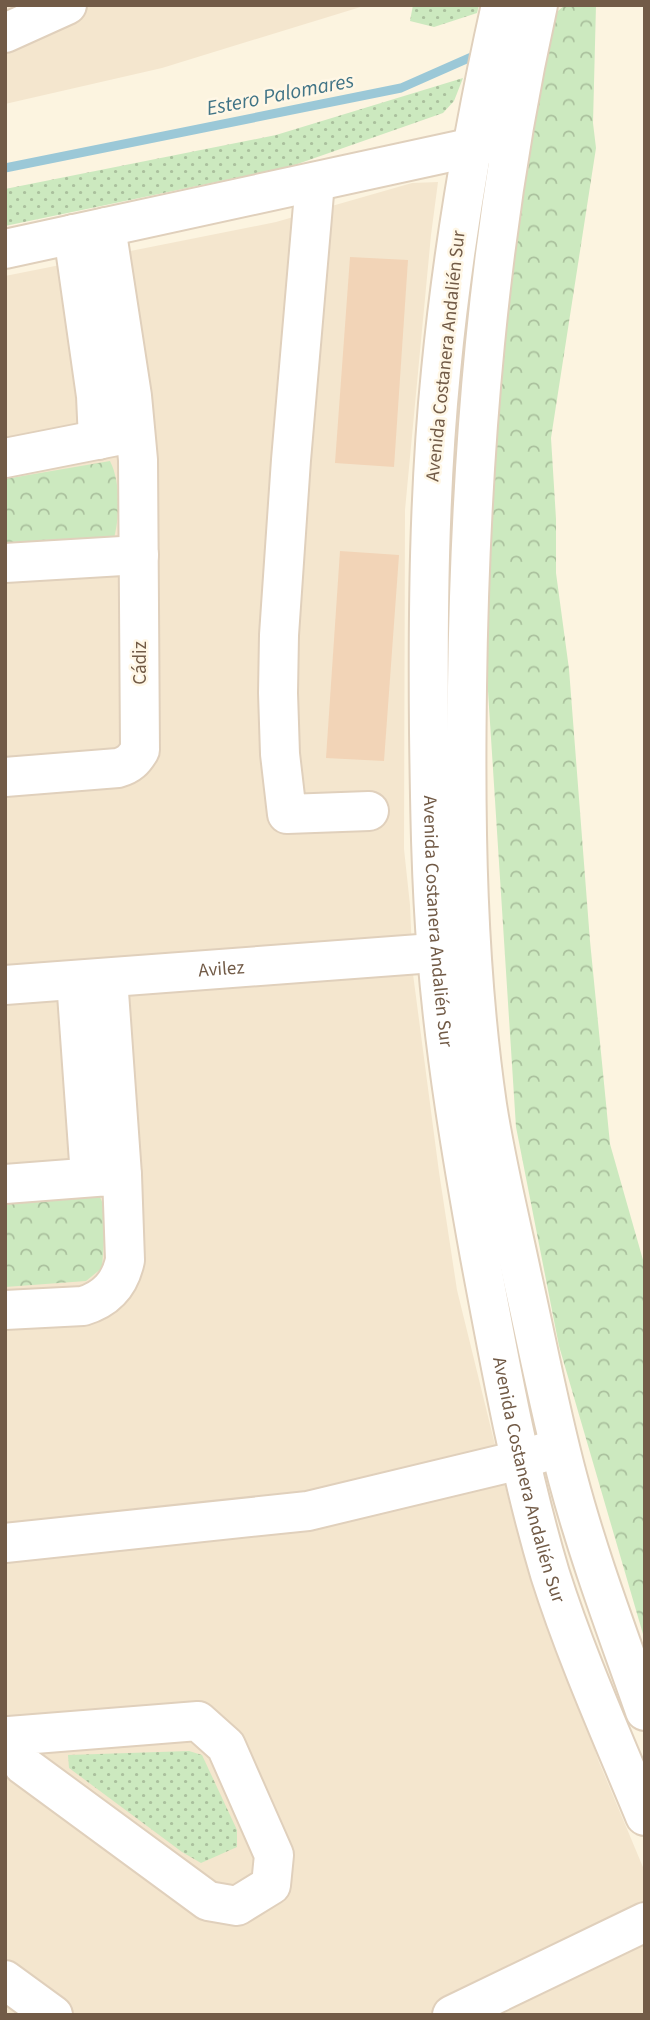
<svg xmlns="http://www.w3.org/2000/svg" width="650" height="2020" viewBox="0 0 650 2020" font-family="'Source Sans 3',sans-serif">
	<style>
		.residential { fill: #f4e6ce }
		.grass { fill: url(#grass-dots) }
		.forest { fill: url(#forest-crowns) }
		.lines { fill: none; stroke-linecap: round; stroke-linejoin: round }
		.stream { stroke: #9bc8d7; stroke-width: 9 }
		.building { fill: #f2d4b7 }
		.minor-casing { stroke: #e0d0bc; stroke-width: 42 }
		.minor { stroke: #fff; stroke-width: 38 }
		.labels { text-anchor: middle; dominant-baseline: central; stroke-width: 5; stroke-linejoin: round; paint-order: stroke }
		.street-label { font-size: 19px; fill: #725b47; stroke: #fff7e6 }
		.water-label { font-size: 21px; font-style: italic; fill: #417486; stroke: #fff7e6 }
	</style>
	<defs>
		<pattern id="grass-dots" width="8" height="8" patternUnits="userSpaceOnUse" patternTransform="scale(1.75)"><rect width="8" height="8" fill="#cce9bf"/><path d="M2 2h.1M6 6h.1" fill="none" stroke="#aac09d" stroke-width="1.8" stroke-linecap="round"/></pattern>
		<pattern id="forest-crowns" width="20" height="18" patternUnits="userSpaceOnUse" patternTransform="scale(1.75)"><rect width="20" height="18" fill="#cce9bf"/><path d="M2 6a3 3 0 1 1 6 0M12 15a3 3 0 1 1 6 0" fill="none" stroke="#aac09d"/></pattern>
	</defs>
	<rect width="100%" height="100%" fill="#fcf4e0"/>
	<g class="residential">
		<path d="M5,5h362l-205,63 -157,36z"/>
		<path d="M438,182l-7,53 -26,275 -1,339 6,56 3,69 26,198 18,118 53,216 89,256 46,110v143h-640v-1739l271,-54 136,-39z"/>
	</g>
	<g class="grass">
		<path d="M413,5h66l-2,8 -43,14 -24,-6z"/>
		<path d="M463,78l-9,23 -11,12 -154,54 -284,59v-37l271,-54z"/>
		<path d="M189,1751l13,4 35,75v17l-36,16 -19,-11 -113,-84 -1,-13z"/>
	</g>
	<g class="forest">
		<path d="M565,5h31l-3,118 3,25 -45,290 5,81v54l13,96 21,272 20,203 35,123v374l-86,-295 -43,-219 -32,-498 20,-320 48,-293z"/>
		<path d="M110,461c11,22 10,57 3,81l-108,9v-72z"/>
		<path d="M100,1197l6,14 -4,57 -16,13 -81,6v-83z"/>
	</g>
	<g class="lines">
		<path class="stream" d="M5,168l396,-80 77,-34"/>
	</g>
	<g class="building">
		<path d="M350,257l58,3 -14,207 -59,-4z"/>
		<path d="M340,551l59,4 -15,206 -58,-3z"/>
	</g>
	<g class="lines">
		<defs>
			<g id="minor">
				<path id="s1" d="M501,5c-27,121 -48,242 -60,366 -12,120 -13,241 -12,361 1,74 2,149 8,222 8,102 25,203 43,303 20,106 39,213 70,317 26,82 62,162 95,242"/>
				<path d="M538,5c-50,225 -68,453 -71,683 -2,139 0,279 20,417 9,58 23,114 35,171 15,67 28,136 46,203 21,79 50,155 77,232"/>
				<path d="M5,33l62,-28"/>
				<path d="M315,182l-24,278 -12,175 -1,58 2,61 7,60 82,-3"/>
				<path d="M73,234l23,162 2,44"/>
				<path d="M5,249l487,-106"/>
				<path d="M5,458l117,-23"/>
				<path d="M5,563l134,-8"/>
				<path d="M5,777l113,-9c11,-3 16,-8 22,-18l-2,-290 -6,-64 -26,-169"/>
				<path d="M108,978l14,197"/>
				<path d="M76,980l14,196"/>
				<path id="s2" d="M5,985l455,-34"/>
				<path d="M5,1184l117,-9 3,85c-5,24 -19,39 -42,46l-78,4"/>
				<path d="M5,1543l303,-32 212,-51 25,-8"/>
				<path d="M5,1736h4l189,-15 28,25 48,109 -3,30 -34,21 -29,-5 -185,-136 -14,-29"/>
				<path d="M5,1980l48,35"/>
				<path d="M452,2015l193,-93"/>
			</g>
		</defs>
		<use href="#minor" class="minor-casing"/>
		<use href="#minor" class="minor"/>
	</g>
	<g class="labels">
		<g class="street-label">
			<text transform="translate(446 356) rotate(-84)">Avenida Costanera Andalién Sur</text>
			<text transform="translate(140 663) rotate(-90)">Cádiz</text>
			<text stroke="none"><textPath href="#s1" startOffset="922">Avenida Costanera Andalién Sur</textPath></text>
			<text stroke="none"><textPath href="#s2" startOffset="217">Avilez</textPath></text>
			<text stroke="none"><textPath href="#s1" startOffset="1489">Avenida Costanera Andalién Sur</textPath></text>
		</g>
		<g class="water-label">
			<text transform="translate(280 94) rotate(-11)">Estero Palomares</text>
		</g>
	</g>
	<rect width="650" height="2020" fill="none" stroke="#725b47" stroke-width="14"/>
</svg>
